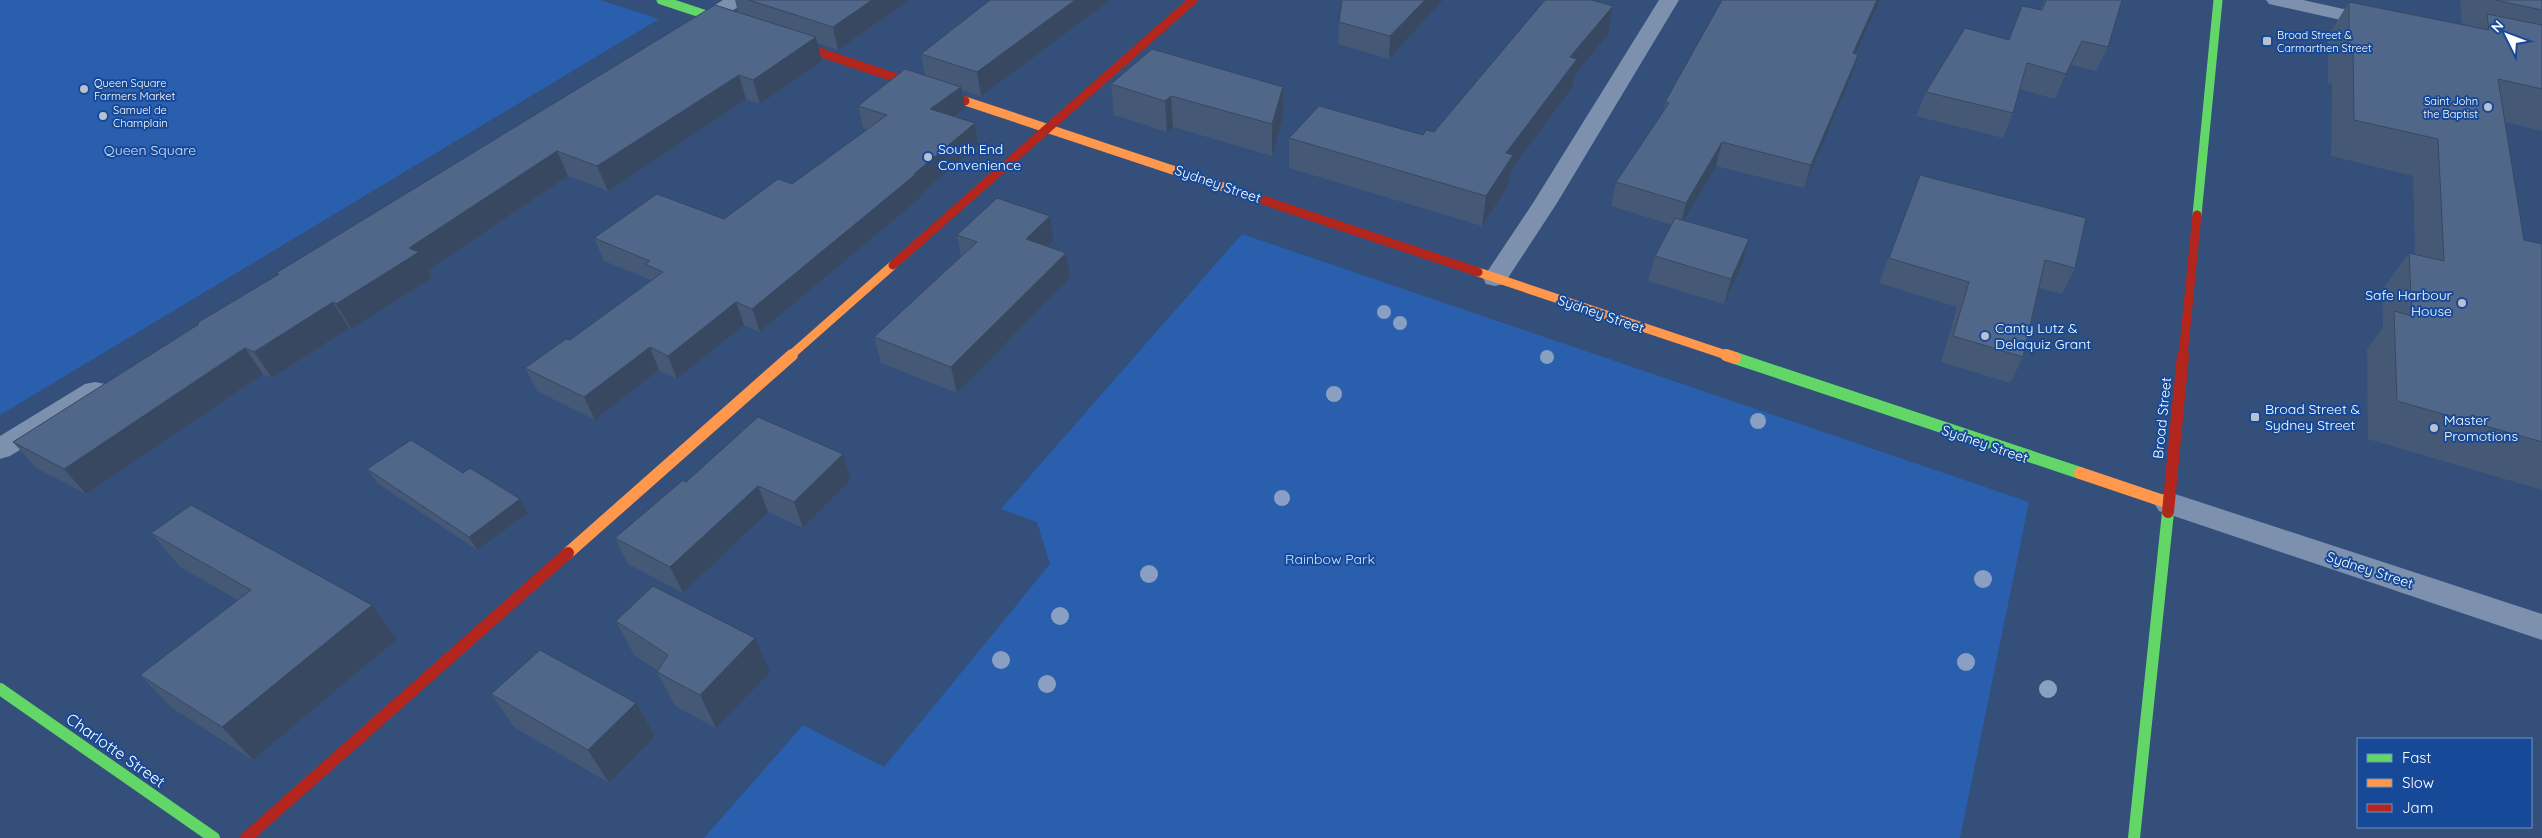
<svg xmlns="http://www.w3.org/2000/svg" width="2542" height="838" viewBox="0 0 2542 838" font-family="Quicksand,sans-serif">
	<style>
		.green { fill: #2a5fae }
		.lines { fill: none; stroke-linecap: round; stroke-linejoin: round }
		.street { fill: #7d90ad; fill-rule: evenodd }
		.fast-far1 { stroke: #63d668; stroke-width: 9 }
		.fast { stroke: #63d668; stroke-width: 12 }
		.slow-far1 { stroke: #ff974d; stroke-width: 9 }
		.slow { stroke: #ff974d; stroke-width: 12 }
		.jam-far1 { stroke: #b3261e; stroke-width: 9 }
		.jam { stroke: #b3261e; stroke-width: 12 }
		.tree { fill: #89a0c2 }
		.wall { fill: #455976 }
		.shaded-wall { fill: #384860 }
		.building { fill: #506789; stroke: #384860 }
		.poi-dot { fill: #b8c1d0; stroke: #164997; stroke-width: 2 }
		.labels { text-anchor: middle; dominant-baseline: central; stroke-width: 4; stroke-linejoin: round; paint-order: stroke }
		.far-poi-label { font-size: 11px; fill: #fff; stroke: #164997; text-anchor: start }
		.poi-label { font-size: 14px; fill: #fff; stroke: #164997; text-anchor: start }
		.park-label { font-size: 14px; fill: #d0e2fc; stroke: #164997 }
		.street-label { font-size: 14px; fill: #fff; stroke: #164997 }
		.near-street-label { font-size: 16px; fill: #fff; stroke: #164997 }
	</style>
	<rect width="100%" height="100%" fill="#334f7a"/>
	<g class="green">
		<path d="M0,0h600l59,19 -659,396z"/>
		<path d="M1242,234l787,268 -69,336h-1256l99,-113 81,42 166,-203 -13,-42 -36,-13z"/>
	</g>
	<g class="lines">
		<g class="street">
			<path d="M723,0h23l-3,4 -43,27h-14l-3,-4 3,-4z"/>
			<path d="M1659,0h20l-122,203 -53,81 -9,2 -9,-2 -3,-6 50,-75z"/>
			<path d="M2266,0h37l81,18 3,4 -3,4 -7,2 -108,-24z"/>
			<path d="M95,382l10,2 3,7 -3,7 -95,58 -10,3v-23l85,-52z"/>
			<path d="M2169,492l373,122v26l-383,-129 -5,-8 5,-8z"/>
		</g>
		<g class="fast-far1">
			<path d="M661,0l76,25"/>
			<path d="M2197,215l21,-215"/>
		</g>
		<g class="fast">
			<path d="M1735,358l345,115"/>
			<path d="M0,689l214,149"/>
			<path d="M2134,838l34,-326"/>
		</g>
		<g class="slow-far1">
			<path d="M965,101l268,89"/>
			<path d="M1478,272l251,84"/>
			<path d="M790,356l103,-91"/>
		</g>
		<g class="slow">
			<path d="M1726,355l9,3"/>
			<path d="M2080,473l89,30"/>
			<path d="M568,553l224,-198"/>
		</g>
		<g class="jam-far1">
			<path d="M783,40l182,61"/>
			<path d="M1233,190l245,82"/>
			<path d="M893,265l300,-265"/>
			<path d="M2183,356l14,-141"/>
		</g>
		<g class="jam">
			<path d="M2168,512l15,-157"/>
			<path d="M246,838l322,-285"/>
		</g>
	</g>
	<g class="tree">
		<circle cx="1384" cy="312" r="7"/>
		<circle cx="1400" cy="323" r="7"/>
		<circle cx="1547" cy="357" r="7"/>
		<circle cx="1334" cy="394" r="8"/>
		<circle cx="1758" cy="421" r="8"/>
		<circle cx="1282" cy="498" r="8"/>
		<circle cx="1149" cy="574" r="9"/>
		<circle cx="1983" cy="579" r="9"/>
		<circle cx="1060" cy="616" r="9"/>
		<circle cx="1001" cy="660" r="9"/>
		<circle cx="1966" cy="662" r="9"/>
		<circle cx="1047" cy="684" r="9"/>
		<circle cx="2048" cy="689" r="9"/>
	</g>
	<g class="wall">
		<path d="M735,0h175l-72,50 -21,-7 5,18 -62,43 -14,-5 -138,92 -40,-15 -140,94 4,8 -81,51 -2,-1 -77,50 -9,-4 -177,120 -50,-26 -23,-26 186,-117 -2,-2 81,-48 -2,-2 462,-261z"/>
		<path d="M990,0l-9,96 -20,-6 4,18 -11,9 21,6 3,22 -58,50 1,2 -161,135 -16,-7 -67,54 -18,-9 -64,50 -58,-29 -12,-23 45,-28 81,-60 -47,-19 -10,-23 130,-19 68,-35 76,-54 -5,-2 -5,-22 67,-31 -4,-21z"/>
		<path d="M1443,0l-54,59 -51,-15 1,-22z"/>
		<path d="M1722,0h158l-25,54 3,1 -7,22 -47,111 -88,-22 -32,54 58,45 -18,39 -76,-23 7,-25 17,-31 -61,-19 5,-24 47,-70 2,-10z"/>
		<path d="M2044,0h78l-14,47 -12,24 -25,-6 -16,34 -35,-10 -7,24 -10,25 -87,-22 10,-24 82,-52 14,-34 18,4z"/>
		<path d="M2460,0h82v131l-37,-9 19,118 18,4v246l-174,-51 -1,-90 16,-22 -1,-37 27,-37 6,1 -2,-78 -82,-20 1,-72 -4,-1v-47l21,-34 113,23z"/>
		<path d="M1608,34l-33,41 -3,13 -61,82 -2,14 -27,42 -193,-58v-30l134,-3 11,-3z"/>
		<path d="M1111,84l172,3v31l-11,38 -99,-29 -6,5 -53,-17z"/>
		<path d="M1920,175l155,93 -13,26 -23,-6 -16,69 -13,26 -69,-21 16,-55 -78,-24z"/>
		<path d="M957,235l96,6 -5,5 22,32 -113,115 -76,-30 -7,-26 87,-81z"/>
		<path d="M843,454l8,26 -48,48 -35,-16 -85,81 -55,-29 -13,-26 71,-56z"/>
		<path d="M367,469l96,4 57,26 8,14 -51,37 -100,-67z"/>
		<path d="M151,533l221,72 25,34 -144,121 -81,-52 -32,-33 98,-75 -58,-33z"/>
		<path d="M616,621l154,51 -54,56 -41,-22 -18,-34 1,-1 -24,-16z"/>
		<path d="M491,694l145,9 19,33 -46,47 -95,-56z"/>
	</g>
	<g class="shaded-wall">
		<path d="M872,0h38l-72,50 -5,-23z"/>
		<path d="M1075,0h35l-129,96 -4,-24z"/>
		<path d="M1425,0h18l-54,59 1,-23z"/>
		<path d="M1877,0h3l-35,76 8,-23z"/>
		<path d="M1613,6l-5,28 -33,41 -3,13 -61,82 -2,14 -27,42 4,-30 20,-43 64,-96z"/>
		<path d="M816,37l6,24 -62,43 -7,-24z"/>
		<path d="M2082,41l-11,24 -16,34 11,-25z"/>
		<path d="M1858,55l-7,22 -47,111 7,-23z"/>
		<path d="M739,75l7,24 -138,92 -11,-25z"/>
		<path d="M961,87l4,21 -30,23 -5,-22z"/>
		<path d="M1283,87v31l-11,38v-32z"/>
		<path d="M1171,96l2,31 -6,5 -2,-31z"/>
		<path d="M975,123l3,22 -58,50 1,2 -161,135 -8,-23z"/>
		<path d="M1722,142l-6,24 -36,61 6,-24z"/>
		<path d="M557,151l11,25 -140,94 4,8 -81,51 -15,-25 73,-56z"/>
		<path d="M1050,216l3,25 -23,23 -4,-25z"/>
		<path d="M1749,239l-7,26 -18,39 7,-25z"/>
		<path d="M1066,253l4,25 -113,115 -6,-26z"/>
		<path d="M333,302l16,26 -77,50 -18,-26z"/>
		<path d="M736,302l8,23 -67,54 -9,-23z"/>
		<path d="M650,347l9,23 -64,50 -11,-23z"/>
		<path d="M245,348l18,26 -177,120 -22,-25z"/>
		<path d="M843,454l8,26 -48,48 -9,-26z"/>
		<path d="M758,486l10,26 -85,81 -13,-26z"/>
		<path d="M520,499l8,14 -51,37 -8,-13z"/>
		<path d="M372,605l25,34 -144,121 -31,-33z"/>
		<path d="M755,638l15,34 -54,56 -16,-33z"/>
		<path d="M636,703l19,33 -46,47 -21,-33z"/>
	</g>
	<g class="building">
		<path d="M749,0h123l-39,27z"/>
		<path d="M990,0h85l-98,72 -56,-18z"/>
		<path d="M1342,0h83l-35,36 -51,-14z"/>
		<path d="M1545,0h47l21,6 -43,51 7,2 -71,94 7,2 -27,41 -197,-58 30,-32 104,29 3,-5 8,2z"/>
		<path d="M1722,0h155l-24,53 5,2 -47,110 -89,-23 -36,61 -70,-21 53,-79 -4,-1z"/>
		<path d="M2046,0h76l-14,47 -26,-6 -16,33 -39,-11 -14,50 -87,-21 39,-64 44,12 13,-34 20,4z"/>
		<path d="M2495,0h47v10z"/>
		<path d="M2349,2l140,28 -2,-16 55,11v64l-44,-10 26,161 18,4v198l-145,-41 -3,-90 18,5 -3,-63 35,8 -6,-122 -84,-19 -1,-72h-4z"/>
		<path d="M715,5l101,32 -63,43 -14,-5 -142,91 -40,-15 -148,97 10,4 -83,52 -3,-2 -79,50 -9,-4 -181,121 -51,-27 186,-118 -2,-1 82,-49 -3,-1z"/>
		<path d="M1152,49l131,38 -11,37 -101,-28 -6,5 -54,-17z"/>
		<path d="M905,69l56,18 -31,22 45,14 -61,51h2l-164,135 -16,-7 -68,54 -18,-9 -66,50 -59,-29 41,-29 4,1 93,-68 -18,-8 5,-3 -56,-23 63,-44 67,25 54,-40 14,5 95,-69 -29,-9z"/>
		<path d="M1920,175l166,43 -11,50 -30,-8 -22,97 -70,-21 16,-54 -80,-24z"/>
		<path d="M997,198l53,18 -24,23 40,14 -115,114 -77,-30 103,-95 -20,-7z"/>
		<path d="M1675,218l74,21 -18,40 -76,-23z"/>
		<path d="M758,417l85,37 -49,48 -36,-16 -88,81 -55,-29 68,-58 3,2z"/>
		<path d="M411,440l52,33 7,-5 50,31 -51,38 -102,-68z"/>
		<path d="M191,505l181,100 -150,122 -82,-52 111,-85 -100,-57z"/>
		<path d="M653,586l102,52 -55,57 -43,-23 11,-17 -52,-34z"/>
		<path d="M540,650l96,53 -48,47 -97,-56z"/>
	</g>
	<g class="poi-dot">
		<rect x="2262" y="36" width="10" height="10" rx="2.5"/>
		<circle cx="84" cy="89" r="5"/>
		<circle cx="2488" cy="107" r="5"/>
		<circle cx="103" cy="116" r="5"/>
		<circle cx="928" cy="157" r="5"/>
		<circle cx="2462" cy="303" r="5"/>
		<circle cx="1985" cy="336" r="5"/>
		<rect x="2250" y="412" width="10" height="10" rx="2.5"/>
		<circle cx="2434" cy="428" r="5"/>
	</g>
	<g class="labels">
		<g class="far-poi-label">
			<text x="2277" y="35">Broad Street &amp;<tspan x="2277" dy="13">Carmarthen Street</tspan></text>
			<text x="94" y="83">Queen Square<tspan x="94" dy="13">Farmers Market</tspan></text>
			<text x="2478" y="101" text-anchor="end">Saint John<tspan x="2478" dy="13">the Baptist</tspan></text>
			<text x="113" y="110">Samuel de<tspan x="113" dy="13">Champlain</tspan></text>
		</g>
		<g class="poi-label">
			<text x="938" y="149">South End<tspan x="938" dy="16">Convenience</tspan></text>
			<text x="2452" y="295" text-anchor="end">Safe Harbour<tspan x="2452" dy="16">House</tspan></text>
			<text x="1995" y="328">Canty Lutz &amp;<tspan x="1995" dy="16">Delaquiz Grant</tspan></text>
			<text x="2265" y="409">Broad Street &amp;<tspan x="2265" dy="16">Sydney Street</tspan></text>
			<text x="2444" y="420">Master<tspan x="2444" dy="16">Promotions</tspan></text>
		</g>
		<g class="park-label">
			<text x="150" y="150">Queen Square</text>
			<text x="1330" y="559">Rainbow Park</text>
		</g>
		<g class="street-label">
			<text transform="translate(1218 184) rotate(19)">Sydney Street</text>
			<text transform="translate(1601 314) rotate(19)">Sydney Street</text>
			<text transform="translate(2162 418) rotate(-84)">Broad Street</text>
			<text transform="translate(1985 444) rotate(19)">Sydney Street</text>
			<text transform="translate(2370 570) rotate(18)">Sydney Street</text>
		</g>
		<g class="near-street-label">
			<text transform="translate(116 750) rotate(35)">Charlotte Street</text>
		</g>
	</g>
	<rect x="2357" y="738" width="175" height="90" fill="#164997" stroke="#7392c1"/>
	<rect x="2367" y="754" width="25" height="8" fill="#63d668" stroke="#7392c1"/>
	<text x="2402" y="763" font-size="15" fill="#ffffff">Fast</text>
	<rect x="2367" y="779" width="25" height="8" fill="#ff974d" stroke="#7392c1"/>
	<text x="2402" y="788" font-size="15" fill="#ffffff">Slow</text>
	<rect x="2367" y="804" width="25" height="8" fill="#b3261e" stroke="#7392c1"/>
	<text x="2402" y="813" font-size="15" fill="#ffffff">Jam</text>
	<g transform="translate(2507 35) rotate(312)" stroke="#164997" stroke-width="4" paint-order="stroke">
	<path d="M0-4L9 19L0 12L-9 19Z" fill="#ffffff"/>
	<text y="-8" font-size="14" font-weight="bold" text-anchor="middle" fill="#ffffff">N</text>
	</g>
</svg>
